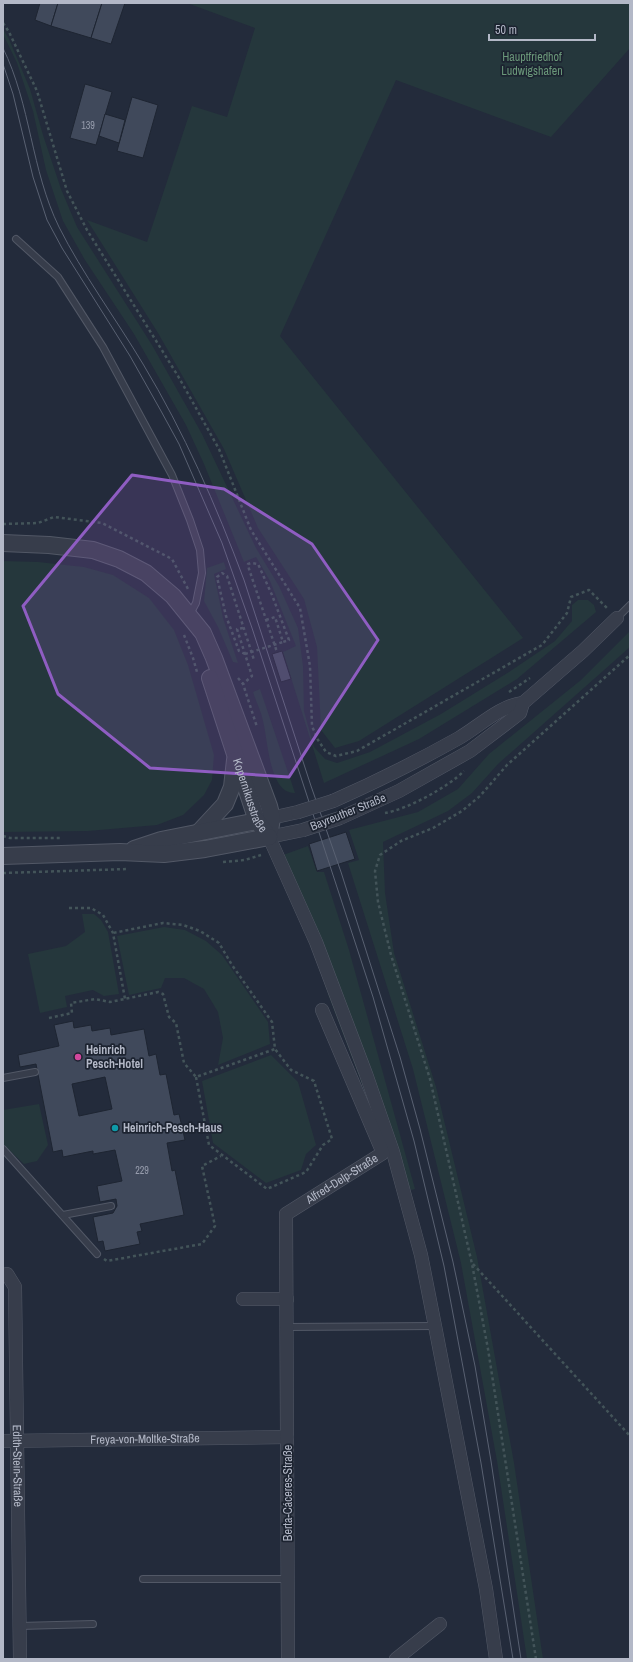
<svg xmlns="http://www.w3.org/2000/svg" width="633" height="1662" viewBox="0 0 633 1662" font-family="'Archivo Narrow',sans-serif">
	<style>
		.green { fill: #25373c }
		.building { fill: #40495b; stroke: #1e2532; fill-rule: evenodd }
		.lines { fill: none; stroke-linecap: round; stroke-linejoin: round }
		.service-casing { stroke: #525866; stroke-width: 8 }
		.minor-casing { stroke: #525866; stroke-width: 14 }
		.tertiary-casing { stroke: #525866; stroke-width: 18 }
		.path { stroke: #435459; stroke-width: 2.5; stroke-dasharray: 3 3; stroke-linecap: butt }
		.service { stroke: #373d4b; stroke-width: 6 }
		.minor { stroke: #373d4b; stroke-width: 13 }
		.tertiary { stroke: #373d4b; stroke-width: 16 }
		.tram { stroke: #596172; stroke-width: 1 }
		.minor-bridge-casing { stroke: #525866; stroke-width: 14; stroke-linecap: butt }
		.path-bridge { stroke: #435459; stroke-width: 2.5; stroke-dasharray: 3 3; stroke-linecap: butt }
		.minor-bridge { stroke: #373d4b; stroke-width: 13 }
		.marked { fill: #8f5dc2; fill-opacity: 0.2; stroke: #8f5dc2; stroke-width: 3; stroke-linejoin: round }
		.hotel-dot { fill: #d1479c; stroke: #1c2330; stroke-width: 1.5 }
		.culture-dot { fill: #0f9aa8; stroke: #1c2330; stroke-width: 1.5 }
		.labels { text-anchor: middle; dominant-baseline: central; stroke-width: 3.5; stroke-linejoin: round; paint-order: stroke }
		.number-label { font-size: 10px; fill: #969cac }
		.park-label { font-size: 12px; fill: #6a9779; stroke: #1c2330 }
		.street-label { font-size: 12px; fill: #b3b8c7; stroke: #1c2330 }
		.poi-label { font-size: 12px; font-weight: bold; fill: #b3b8c7; stroke: #1c2330; text-anchor: start }
	</style>
	<rect width="100%" height="100%" fill="#232b3b"/>
	<g class="green">
		<path d="M187,3h443v45l-79,89 -155,-57 -116,256 243,302 -164,103 -24,7 -14,-18 -4,-83 -13,-48 -46,-71 -34,-79 -66,-116 -71,-113 60,22 45,-136 35,11 28,-89z"/>
		<path d="M3,29l6,10 21,50 13,46 18,54 16,38 75,118 50,89 54,114 23,38 19,42 5,38 1,45 10,36 11,12 12,4 33,-11 71,-38 68,-42 46,-31 17,-20v-16l6,-5h10l6,5 2,7 -79,67 -98,60 -95,44 -41,-131 13,-6 -26,-65 -14,-24 -12,5 -40,-98 -18,-39 -52,-91 -49,-74 -22,-39 -17,-51 -13,-59 -16,-48 -14,-29z"/>
		<path d="M3,561l35,1 46,5 29,8 36,23 25,32 14,35 26,90 -2,25 -8,15 -21,20 -26,10 -69,6 -85,1z"/>
		<path d="M224,562l2,7 -12,5 9,44 15,45 -5,-1 -15,-35 -14,-26 3,-33z"/>
		<path d="M630,631v16l-132,117 -26,29 -24,18 -65,31 2,51 9,60 42,134 41,170 37,206 29,196h-16l-30,-198 -36,-198 -48,-194 -65,-206 11,-3 -10,-30 69,-18 40,-23 31,-35 92,-74z"/>
		<path d="M260,689l35,104c-26,1 -27,-53 -32,-72 -2,-10 -7,-19 -10,-29z"/>
		<path d="M308,846l9,26h7l25,78 66,239 -4,1 -26,-45 -56,-148 -17,-52 -40,-86z"/>
		<path d="M82,914h12l7,6 7,12 11,62 -15,2 -11,-6 -28,6 2,11 -27,6 -12,-59 38,-8 19,-14z"/>
		<path d="M164,927l21,3 21,11 16,14 46,67 2,22 -52,21 5,-27 -5,-26 -14,-23 -20,-11h-19l-4,10 -32,7 -12,-59z"/>
		<path d="M271,1055l27,27 18,63 -10,9 -5,16 -35,13 -53,-40 -11,-62z"/>
		<path d="M39,1104l9,41 -11,16 -13,3 -20,-19 -1,-35z"/>
	</g>
	<g class="building">
		<path d="M40,3h18l-7,23 -16,-6z"/>
		<path d="M58,3h44l-11,35 -40,-12z"/>
		<path d="M102,3h23l-14,41 -20,-6z"/>
		<path d="M85,84l27,8 -16,53 -26,-7z"/>
		<path d="M132,97l26,8 -15,53 -26,-7z"/>
		<path d="M105,114l20,6 -6,23 -20,-7z"/>
		<path d="M282,651l9,28 -10,3 -9,-28z"/>
		<path d="M346,832l9,27 -38,12 -8,-27z"/>
		<path d="M73,1021l1,7 17,-3 1,6 18,-3 1,7 33,-6 5,27 7,-2 4,21 6,-1 8,41 5,-1 6,26 -18,3 5,28 3,-1 9,45 -44,9 2,7 -5,1 3,12 -35,7 -2,-10 -5,1 -5,-25 20,-4 4,-7 -1,-7 -16,3 -3,-16 25,-5 -7,-31 -22,4v-3l-30,6 -1,-7 -9,2 -17,-88 -16,3 -2,-12 41,-9 -5,-21zM105,1077l7,32 -33,7 -7,-32z"/>
	</g>
	<g class="lines">
		<defs>
			<g id="service">
				<path d="M16,239l42,38 45,70 69,128 18,45 10,30 2,23 -6,30 -6,11"/>
				<path d="M617,618l13,-13"/>
				<path d="M3,1078l32,-6"/>
				<path d="M3,1149l94,105"/>
				<path d="M63,1215l48,-9"/>
				<path d="M287,1327l148,-1"/>
				<path d="M143,1579h145"/>
				<path d="M20,1626l73,-2"/>
			</g>
			<g id="minor">
				<path d="M333,801c43,-19 85,-40 126,-63 19,-11 42,-33 64,-35"/>
				<path d="M340,818l59,-27 71,-40 50,-38 3,-10 60,-52 34,-33"/>
				<path d="M262,820l36,-8"/>
				<path d="M303,830l-34,7 47,105 50,132 27,78 28,103 14,71 51,263 10,70"/>
				<path id="s1" d="M7,1274l8,13 5,372"/>
				<path d="M243,1299h44"/>
				<path id="s2" d="M3,1441l284,-4"/>
				<path id="s3" d="M288,1659l-2,-445 97,-61 -61,-143"/>
				<path d="M396,1659l44,-35"/>
			</g>
			<g id="tertiary">
				<path d="M3,543l46,2 44,5 26,9 27,14 27,23 30,37 11,25 55,148 3,12 -3,19"/>
				<path id="s4" d="M210,678l47,143 12,16"/>
				<path d="M199,832l26,-28 7,-17 3,-27"/>
				<path d="M134,849l27,-9 96,-19"/>
				<path d="M3,856l117,-4 44,2 41,-5 64,-12"/>
			</g>
		</defs>
		<use href="#service" class="service-casing"/>
		<use href="#minor" class="minor-casing"/>
		<use href="#tertiary" class="tertiary-casing"/>
		<g class="path">
			<path d="M3,23l6,9 28,59 30,100 20,39 91,146 41,73 32,81 49,78 10,58 2,60 6,14 8,12 10,4 21,-5 185,-106 25,-32 4,-16 18,-7 19,19"/>
			<path d="M3,524l35,-1 16,-6 48,6 70,36 16,30"/>
			<path d="M266,620l9,-3 8,25 6,-2 -17,-45 -14,-31 -7,-1 -3,1 1,5 28,83"/>
			<path d="M243,628l-6,1 15,47 -9,8"/>
			<path d="M184,635l9,23 4,14"/>
			<path d="M245,654l-6,-3 -13,-35 -9,-39 5,-4 5,3 27,84"/>
			<path d="M238,678l5,6 14,43"/>
			<path d="M509,692l21,-14"/>
			<path d="M385,813c23,-4 63,-26 79,-42"/>
			<path d="M3,836l7,2h50"/>
			<path d="M223,862l22,-2 16,-5"/>
			<path d="M3,873l125,-4"/>
			<path d="M69,908h22l12,7 10,18 12,66"/>
			<path d="M49,1018l23,-5 -1,-10 24,-4 15,3 48,-10 5,2 6,23 7,6 8,40 12,14 79,-28 -3,-27 -40,-57 -13,-22 -19,-12 -17,-6 -20,-2 -50,10"/>
			<path d="M196,1077l13,68 58,44 39,-17 17,-27 9,-6 -18,-58 -23,-11 -16,-21"/>
			<path d="M104,1259l3,2 95,-17 13,-18 -13,-60 19,-10"/>
			<path d="M473,1264l157,172"/>
			<path d="M536,1659l-48,-310 -16,-85 -42,-185 -39,-124 -13,-53 -3,-31 5,-16 21,-14 32,-13 29,-17 18,-15 27,-31 123,-110"/>
		</g>
		<use href="#service" class="service"/>
		<use href="#minor" class="minor"/>
		<use href="#tertiary" class="tertiary"/>
		<g class="tram">
			<path d="M3,48c28,57 28,122 56,179 23,46 57,92 84,137 41,68 73,141 101,216l67,206 30,86 59,185 20,72 33,133 22,104 16,95 30,198"/>
			<path d="M3,64l10,30 20,83 14,43 15,28 68,108 31,55 18,33 43,99 30,85 121,369 41,144 30,125 37,197 32,196"/>
		</g>
		<defs>
			<g id="minor-bridge">
				<path d="M298,812l35,-11"/>
				<path d="M303,830l37,-12"/>
			</g>
		</defs>
		<use href="#minor-bridge" class="minor-bridge-casing"/>
		<path class="path-bridge" d="M245,654l38,-12"/>
		<use href="#minor-bridge" class="minor-bridge"/>
	</g>
	<path class="marked" d="M132,475l92,14 88,55 66,96 -89,137 -139,-9 -92,-74 -35,-88z"/>
	<circle class="hotel-dot" cx="78" cy="1057" r="4"/>
	<circle class="culture-dot" cx="115" cy="1128" r="4"/>
	<g class="labels">
		<g class="number-label">
			<text x="88" y="125">139</text>
			<text x="142" y="1170">229</text>
		</g>
		<g class="park-label">
			<text x="532" y="57">Hauptfriedhof<tspan x="532" dy="14">Ludwigshafen</tspan></text>
		</g>
		<g class="street-label">
			<text stroke="none"><textPath href="#s4" startOffset="124">Kopernikusstraße</textPath></text>
			<text transform="translate(348 812) rotate(-22)">Bayreuther Straße</text>
			<text stroke="none"><textPath href="#s3" startOffset="511">Alfred-Delp-Straße</textPath></text>
			<text stroke="none"><textPath href="#s2" startOffset="142">Freya-von-Moltke-Straße</textPath></text>
			<text stroke="none"><textPath href="#s1" startOffset="194">Edith-Stein-Straße</textPath></text>
			<text transform="translate(288 1493) rotate(-90)">Berta-Cáceres-Straße</text>
		</g>
		<g class="poi-label">
			<text x="86" y="1050">Heinrich<tspan x="86" dy="14">Pesch-Hotel</tspan></text>
			<text x="123" y="1128">Heinrich-Pesch-Haus</text>
		</g>
	</g>
	<rect width="633" height="1662" fill="none" stroke="#b3b8c7" stroke-width="8"/>
	<path d="M489 34v6h106v-6" fill="none" stroke="#b3b8c7" stroke-width="2"/>
	<text x="495" y="34" font-size="12" fill="#b3b8c7" stroke="#1c2330" stroke-width="3" paint-order="stroke">50 m</text>
</svg>
